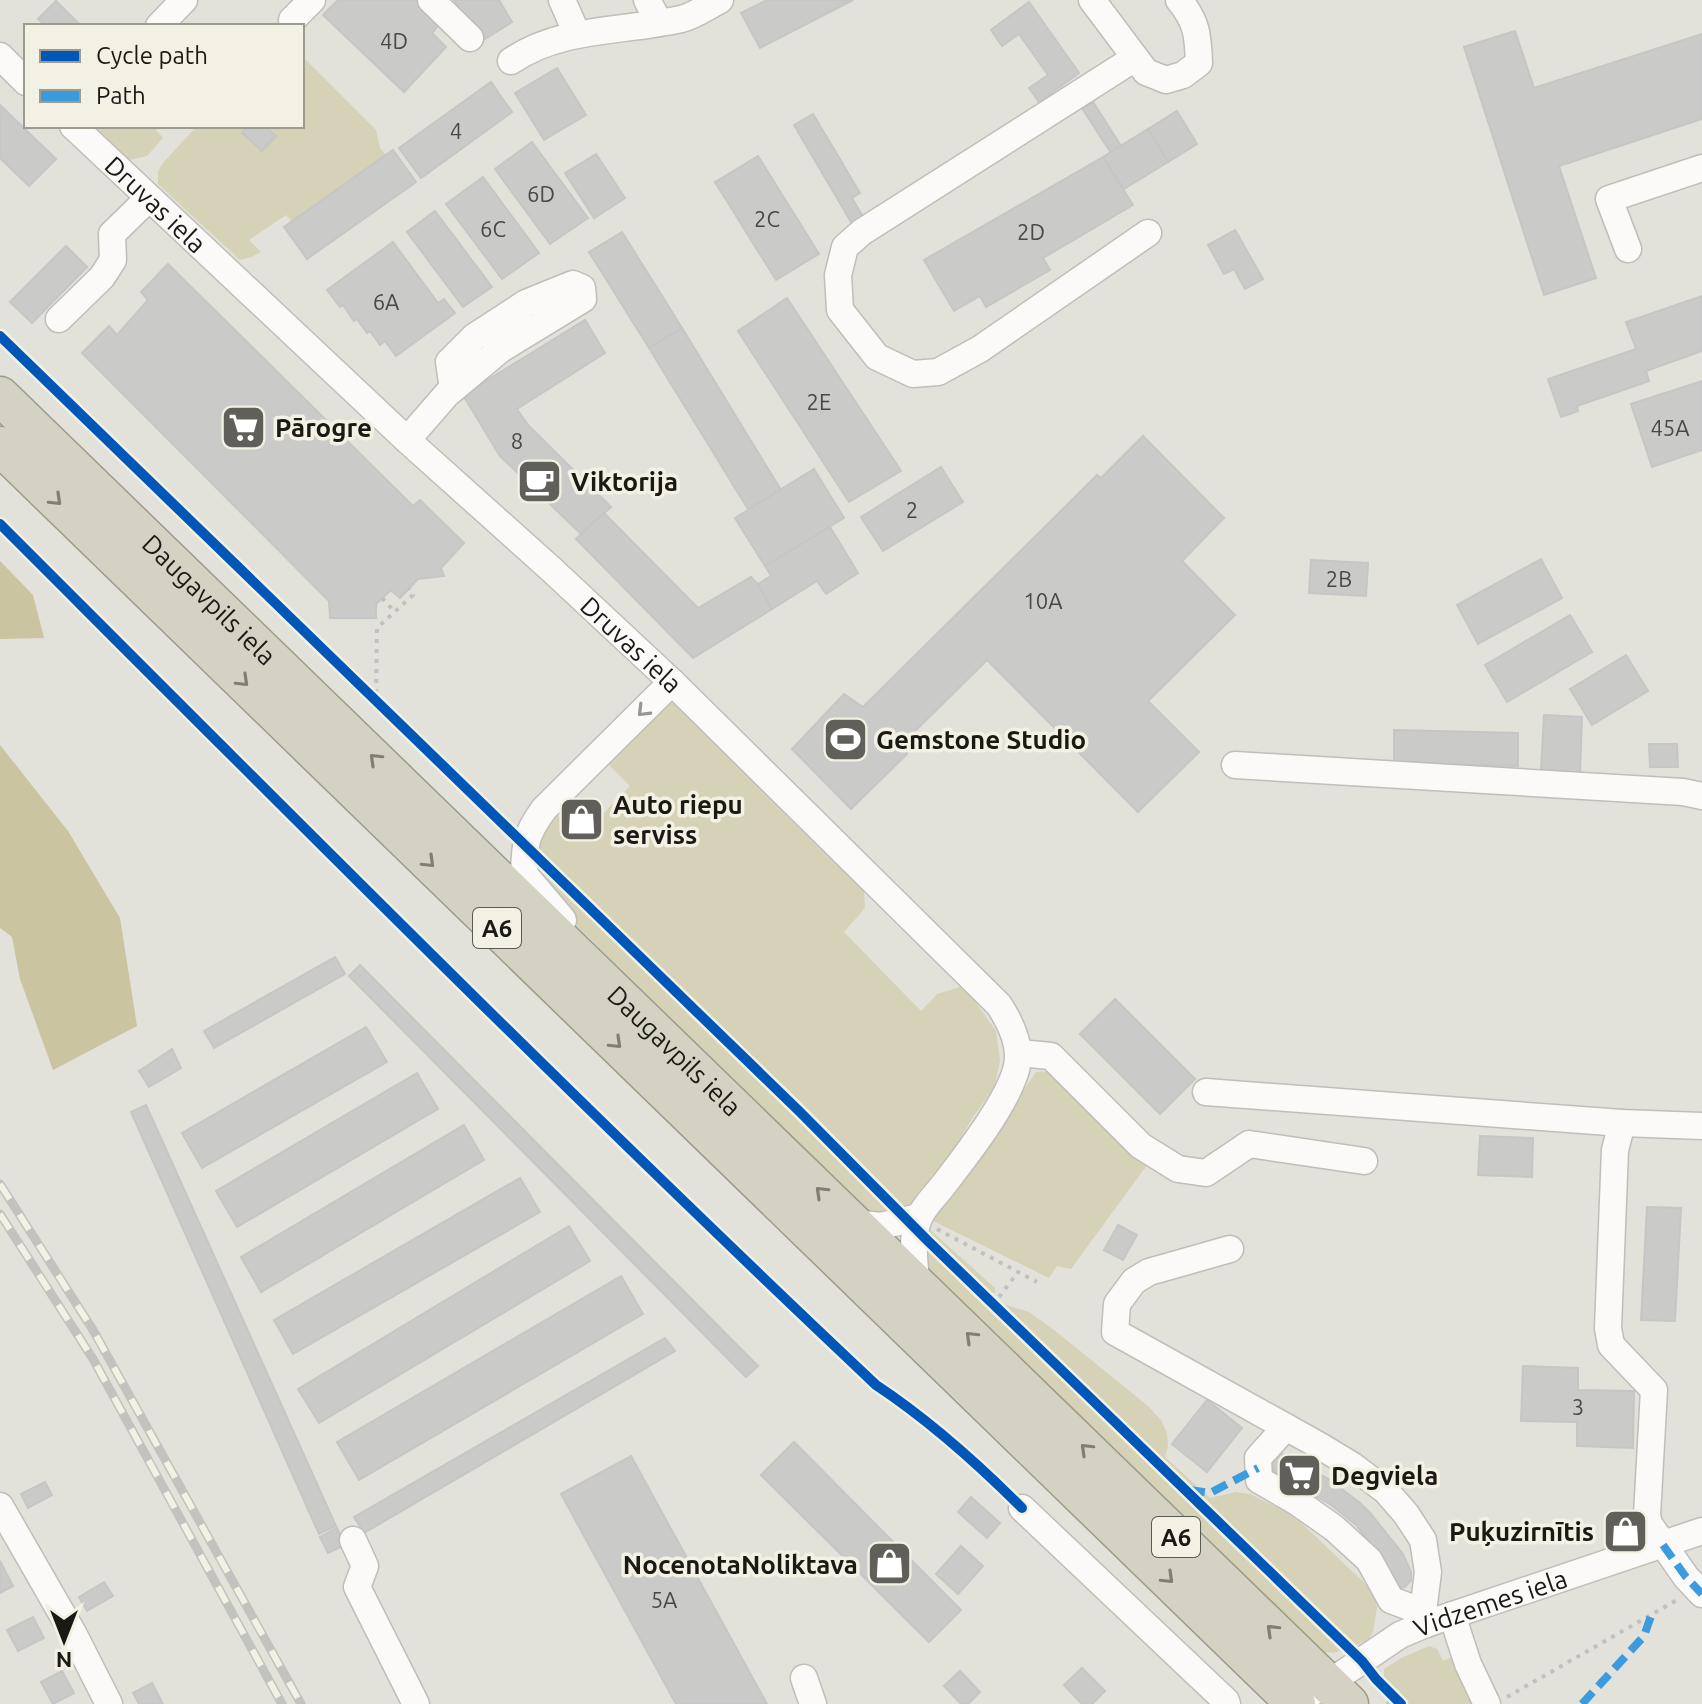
<svg xmlns="http://www.w3.org/2000/svg" width="1702" height="1704" viewBox="0 0 1702 1704" font-family="Ubuntu,sans-serif">
	<style>
		.green { fill: #d6d2b7 }
		.forest { fill: #cac5a0 }
		.building { fill: #cacac8; stroke: #c5c6c5; stroke-width: 2 }
		.lines { fill: none; stroke-linecap: round; stroke-linejoin: round }
		.minor-casing { stroke: #bfbeb9; stroke-width: 29 }
		.highway-casing { stroke: #9d9b88; stroke-width: 41 }
		.path { stroke: #c1c1be; stroke-width: 4; stroke-dasharray: 4 6; stroke-linecap: butt }
		.minor { stroke: #fbfaf9; stroke-width: 26 }
		.highway { stroke: #d4d2c3; stroke-width: 38 }
		.rail-casing { stroke: #c2c2bf; stroke-width: 9 }
		.rail { stroke: #f3f1e3; stroke-width: 6; stroke-dasharray: 18; stroke-linecap: butt }
		.quiet { stroke: #3b9bde; stroke-width: 8; stroke-dasharray: 16 8; stroke-linecap: butt }
		.cycleway-casing { stroke: #f3f1e3; stroke-width: 15 }
		.cycleway { stroke: #0057b8; stroke-width: 10 }
		.oneway { stroke: #807f74 }
		.oneway2 { stroke: #969592 }
		.labels { text-anchor: middle; dominant-baseline: central; stroke-width: 7; stroke-linejoin: round; paint-order: stroke }
		.number-label { font-size: 22px; fill: #494844 }
		.shield { fill: #f3f1e3; stroke: #5b5a52; stroke-width: 2 }
		.shield-label { font-size: 24px; font-weight: bold; fill: #1a1914 }
		.street-label { font-size: 26px; fill: #1a1914; stroke: #f3f1e3 }
		.poi-label { font-size: 26px; font-weight: bold; fill: #1a1914; stroke: #f3f1e3; text-anchor: start }
	</style>
	<rect width="100%" height="100%" fill="#e2e1da"/>
	<g class="green">
		<path d="M302,56l74,74 4,18 6,7 -94,66 -6,-6 -37,25 12,12 -10,5 -11,3 -82,-76v-13l5,-8 34,-37h105z"/>
		<path d="M93,126h60l10,12 -16,18 -17,4 -6,-3 -31,-27z"/>
		<path d="M665,701l13,4 186,184 1,19 -21,24 77,79 16,-17 23,-7 12,10 24,34 4,30 -6,27 -21,29 -28,48 -37,46 -32,5 -25,-9 -164,-161 -48,-58 -100,-100 -7,-19 4,-36 21,-18 24,22 49,-51 -24,-24z"/>
		<path d="M1052,1071l95,94 -76,104 -14,-3 -8,12 -116,-57 103,-149z"/>
		<path d="M929,1229l66,59v5l-7,-1 -58,-55z"/>
		<path d="M928,1247l401,389 14,14c-12,5 -20,2 -33,-2l-384,-379 -2,-19z"/>
		<path d="M1003,1304l26,8 29,21 90,73 13,14 6,13 1,13 -3,11 45,41 26,-6 14,2 43,21 79,75 5,17 -4,25 -5,8 -14,6 -72,-67 -275,-266z"/>
		<path d="M1429,1646l8,3 6,12 10,-4 25,47h-80l6,-6 -20,-21v-8l17,-11z"/>
	</g>
	<g class="forest">
		<path d="M0,561l33,34 11,43 -44,1z"/>
		<path d="M0,745l68,86 52,87 17,108 -84,44 -33,-91 -8,-42 -12,-9z"/>
	</g>
	<g class="building">
		<path d="M338,0h79l24,22 -9,11 14,14 -42,45 -81,-77z"/>
		<path d="M454,0h45l13,22 -32,20z"/>
		<path d="M767,0h86l-93,48 -19,-35z"/>
		<path d="M56,1l25,25h-35l-8,-7z"/>
		<path d="M1029,2l50,71 -40,29 -10,-14 19,-13 -29,-41 -17,12 -11,-16z"/>
		<path d="M1515,31l19,57 168,-54v85l-143,47 37,112 -52,17 -80,-248z"/>
		<path d="M557,68l29,47 -42,25 -29,-47z"/>
		<path d="M491,82l21,30 -91,66 -22,-30z"/>
		<path d="M1093,102l28,44 -10,7 -29,-45z"/>
		<path d="M0,105l56,54 -27,27 -29,-28z"/>
		<path d="M1177,111l20,33 -29,18 -20,-33z"/>
		<path d="M813,114l47,79 -8,5 13,22 -11,7 -60,-102z"/>
		<path d="M249,126h16l11,10 -14,15 -20,-18z"/>
		<path d="M1148,129l20,33 -44,27 -21,-32z"/>
		<path d="M532,142l56,76 -38,26 -55,-75z"/>
		<path d="M393,150l23,32 -109,77 -23,-32z"/>
		<path d="M596,154l29,44 -31,20 -29,-45z"/>
		<path d="M758,156l61,98 -43,26 -61,-98z"/>
		<path d="M1103,157l30,48 -90,53 7,12 -64,37 -6,-11 -26,15 -30,-51z"/>
		<path d="M483,177l56,76 -37,26 -56,-75z"/>
		<path d="M435,211l57,76 -29,20 -56,-75z"/>
		<path d="M1235,230l28,49 -18,10 -11,-20 -10,5 -16,-29z"/>
		<path d="M622,232l60,96 -33,20 -60,-96z"/>
		<path d="M393,242l45,61 6,-4 11,14 -59,43 -11,-15 -5,4 -10,-14 -3,2 -10,-14 -3,2 -11,-16 -3,2 -13,-17z"/>
		<path d="M66,246l21,21 -55,56 -22,-21z"/>
		<path d="M168,264l245,242 7,-6 44,43 -23,25 3,8 -26,3 -18,19 -9,-8 -15,14v14h-46l-1,-17 -247,-248 27,-27 8,9 31,-35 -7,-8z"/>
		<path d="M1702,296v55l-56,20 3,10 -72,25 1,5 -17,6 -13,-38 88,-30 -10,-27z"/>
		<path d="M787,298l114,173 -52,31 -111,-171z"/>
		<path d="M585,320l20,33 -88,56 11,16 83,82 -30,27 -81,-78 -37,-61z"/>
		<path d="M682,328l99,162 -33,19 -99,-161z"/>
		<path d="M1702,381v69l-50,17 -21,-63z"/>
		<path d="M1143,436l81,82 -42,43 53,54 -87,86 51,51 -61,60 -151,-152 -87,86 7,8 -56,55 -59,-60 52,-55 19,13 234,-232 4,3z"/>
		<path d="M941,467l22,35 -80,49 -22,-34z"/>
		<path d="M814,469l30,49 -79,48 -30,-48z"/>
		<path d="M604,513l94,95 53,-31 7,7 14,25 -79,49 -117,-119z"/>
		<path d="M830,527l28,46 -32,21 -9,-13 -45,28 -14,-25 13,-8 -6,-10z"/>
		<path d="M1541,559l21,39 -84,46 -21,-39z"/>
		<path d="M1311,560l57,3 -2,33 -57,-3z"/>
		<path d="M1570,615l22,37 -85,50 -22,-37z"/>
		<path d="M1626,655l22,36 -56,34 -22,-36z"/>
		<path d="M1544,715l38,2 -2,56 -39,-2z"/>
		<path d="M1394,730l124,3v33l-124,-3z"/>
		<path d="M1649,744h28l1,23h-28z"/>
		<path d="M585,800l16,16 -21,22 -17,-17z"/>
		<path d="M335,957l10,17 -131,74 -10,-17z"/>
		<path d="M360,965l398,401 -12,11 -397,-401z"/>
		<path d="M1115,999l80,80 -35,35 -80,-80z"/>
		<path d="M366,1027l21,35 -185,106 -20,-35z"/>
		<path d="M172,1049l9,19 -32,19 -10,-16z"/>
		<path d="M417,1073l21,36 -201,118 -21,-36z"/>
		<path d="M146,1105l190,421 -17,8 -188,-422z"/>
		<path d="M464,1125l20,35 -223,132 -20,-35z"/>
		<path d="M1480,1136l53,2 -1,39 -54,-2z"/>
		<path d="M520,1178l20,34 -247,142 -19,-34z"/>
		<path d="M1647,1207l34,1 -6,113 -34,-1z"/>
		<path d="M1118,1225l19,10 -14,25 -19,-10z"/>
		<path d="M569,1226l21,35 -271,162 -21,-34z"/>
		<path d="M621,1276l22,38 -284,166 -22,-38z"/>
		<path d="M665,1338l10,13 -311,182 -10,-16z"/>
		<path d="M1523,1366l55,2v22l56,1 -1,57 -56,-2v-24l-56,-1z"/>
		<path d="M1207,1400l35,28 -35,44 -35,-28z"/>
		<path d="M794,1442l167,168 -32,32 -168,-167z"/>
		<path d="M1278,1452l49,26 32,24 12,12 32,40 8,18v8l-6,7 -7,1 -24,-40 -18,-23 -26,-21 -50,-27 -8,-7 -1,-10z"/>
		<path d="M631,1456l136,248h-91l-115,-210z"/>
		<path d="M45,1482l7,13 -24,13 -7,-14z"/>
		<path d="M971,1497l29,26 -13,15 -29,-26z"/>
		<path d="M337,1528l8,17 -17,8 -8,-16z"/>
		<path d="M961,1546l22,20 -25,28 -22,-20z"/>
		<path d="M0,1561l13,25 -13,7z"/>
		<path d="M104,1582l9,14 -26,15 -8,-14z"/>
		<path d="M33,1617l11,21 -26,13 -11,-21z"/>
		<path d="M1082,1668l23,23 -13,13h-10l-18,-19z"/>
		<path d="M62,1671l12,22 -21,11 -12,-22z"/>
		<path d="M960,1671l20,21 -12,12h-7l-17,-18z"/>
		<path d="M152,1683l11,21h-24l-6,-11z"/>
	</g>
	<g class="lines">
		<defs>
			<g id="minor">
				<path d="M431,0l39,38"/>
				<path d="M562,0l15,34"/>
				<path d="M647,0l12,22"/>
				<path d="M1092,0l54,72 20,8 17,-5 16,-12c-1,-28 -2,-41 -20,-63"/>
				<path d="M292,20l20,-20"/>
				<path d="M159,26l25,-26"/>
				<path d="M0,56l26,26"/>
				<path d="M1135,58l-273,174 -17,15 -7,28 2,35 37,47 36,17 25,-2 42,-23 168,-116"/>
				<path d="M511,61c49,-34 113,-29 170,-42 13,-3 27,-13 39,-19"/>
				<path id="s1" d="M73,126l334,314 145,130 120,112 327,323c9,14 19,34 19,51 1,33 -52,100 -73,127 -8,11 -21,23 -26,35 -8,20 -5,46 -2,67"/>
				<path d="M1628,249l-19,-50 93,-31"/>
				<path d="M59,319l43,-42 11,-17 -1,-26 37,-36"/>
				<path d="M407,440l40,-46 54,-45 82,-50 -1,-11 -9,-4 -47,19 -52,34 -25,25 4,27"/>
				<path d="M1235,765l448,27 19,4"/>
				<path d="M563,920l-39,-46c1,-31 1,-39 20,-65l128,-127"/>
				<path d="M1019,1053l32,3 90,90 37,23 28,4 43,-29 115,17"/>
				<path d="M1206,1092l416,31 80,3"/>
				<path d="M1622,1123l-7,27 -7,178 3,17 43,45 -7,125 2,9 37,53 16,17"/>
				<path d="M853,1223l28,3 38,-9"/>
				<path d="M1230,1249l-81,23 -15,9 -17,23 -2,28 205,114 33,20 33,25 20,23 17,26 5,32 -5,40 3,12"/>
				<path d="M1286,1427l-28,31 1,22 38,22 37,26 35,32 22,40 32,12"/>
				<path d="M0,1506l73,127 36,71"/>
				<path d="M1022,1508l204,193 1,3"/>
				<path d="M353,1540l12,26 -8,21 59,117"/>
				<path d="M1452,1615l16,49 19,40"/>
				<path d="M804,1678l9,26"/>
				<path id="s2" d="M1317,1691l83,-56 26,-11 276,-93"/>
			</g>
			<g id="highway">
				<path id="s3" d="M0,396l1349,1308"/>
				<path d="M0,446l1296,1258"/>
			</g>
		</defs>
		<use href="#minor" class="minor-casing"/>
		<use href="#highway" class="highway-casing"/>
		<g class="path">
			<path d="M382,598l12,13"/>
			<path d="M376,703l1,-75 36,-33 -4,-6"/>
			<path d="M937,1229l100,53"/>
			<path d="M993,1305l25,-33"/>
			<path d="M1507,1697l170,-97"/>
			<path d="M1387,1704l8,-6"/>
		</g>
		<use href="#minor" class="minor"/>
		<use href="#highway" class="highway"/>
		<defs>
			<g id="rail">
				<path d="M0,1184l93,146 208,374"/>
				<path d="M0,1214l93,145 189,345"/>
			</g>
		</defs>
		<use href="#rail" class="rail-casing"/>
		<use href="#rail" class="rail"/>
		<g class="quiet">
			<path d="M1189,1490l21,3 48,-25"/>
			<path d="M1663,1545l23,32 16,17"/>
			<path d="M1582,1704l62,-68 7,-20"/>
		</g>
		<defs>
			<g id="cycleway">
				<path d="M0,336l800,776 128,129 434,420 14,18 25,25"/>
				<path d="M0,524c289,289 578,580 876,861 53,35 101,78 146,123"/>
			</g>
		</defs>
		<use href="#cycleway" class="cycleway-casing"/>
		<use href="#cycleway" class="cycleway"/>
	</g>
	<defs><path id="oneway-chevron" d="M-2-3.5L2.5 0L-2 3.5" fill="none" stroke-width="1.6" stroke-linecap="round" stroke-linejoin="round" transform="scale(2)"/></defs>
	<g class="oneway">
		<use href="#oneway-chevron" transform="translate(56 500) rotate(44)"/>
		<use href="#oneway-chevron" transform="translate(243 681) rotate(44)"/>
		<use href="#oneway-chevron" transform="translate(375 759) rotate(-136)"/>
		<use href="#oneway-chevron" transform="translate(429 862) rotate(44)"/>
		<use href="#oneway-chevron" transform="translate(616 1043) rotate(44)"/>
		<use href="#oneway-chevron" transform="translate(821 1192) rotate(-136)"/>
		<use href="#oneway-chevron" transform="translate(971 1337) rotate(-136)"/>
		<use href="#oneway-chevron" transform="translate(1086 1449) rotate(-136)"/>
		<use href="#oneway-chevron" transform="translate(1168 1578) rotate(44)"/>
		<use href="#oneway-chevron" transform="translate(1272 1630) rotate(-136)"/>
	</g>
	<use class="oneway2" href="#oneway-chevron" transform="translate(643 711) rotate(135)"/>
	<defs>
		<symbol id="supermarket-square" viewBox="-11 -11 22 22"><rect x="-9" y="-9" width="18" height="18" rx="4" fill="#605f59" stroke="#f3f1e3"/><path d="M-6-5.5h2.5l.6 2H6L4.5 2H-2.5L-4.4-4H-6ZM-1.5 3.2a1.3 1.3 0 1 0 .1 0ZM3 3.2a1.3 1.3 0 1 0 .1 0Z" fill="#fff"/></symbol>
		<symbol id="cafe-square" viewBox="-11 -11 22 22"><rect x="-9" y="-9" width="18" height="18" rx="4" fill="#605f59" stroke="#f3f1e3"/><path d="M-5.5-4.5H6V0H3Q3 3.5 0 3.5H-2.5Q-5.5 3.5-5.5 0ZM3-3.2v2h1.7v-2ZM-6 4.5H4V6H-6Z" fill="#fff"/></symbol>
		<symbol id="stadium-square" viewBox="-11 -11 22 22"><rect x="-9" y="-9" width="18" height="18" rx="4" fill="#605f59" stroke="#f3f1e3"/><path d="M0-5a6.5 5 0 1 0 0 10a6.5 5 0 1 0 0-10ZM-3.5-1.8h7v3.6h-7Z" fill="#fff"/></symbol>
		<symbol id="shop-square" viewBox="-11 -11 22 22"><rect x="-9" y="-9" width="18" height="18" rx="4" fill="#605f59" stroke="#f3f1e3"/><path d="M-5-2.5h2.3a2.7 3.5 0 0 1 5.4 0H5L5.5 6h-11ZM-1.5-2.5h3a1.5 2.3 0 0 0-3 0Z" fill="#fff"/></symbol>
	</defs>
	<g fill-rule="evenodd">
		<use href="#supermarket-square" x="218" y="402" width="51" height="51"/>
		<use href="#cafe-square" x="514" y="456" width="51" height="51"/>
		<use href="#stadium-square" x="820" y="714" width="51" height="51"/>
		<use href="#shop-square" x="556" y="794" width="51" height="51"/>
		<use href="#supermarket-square" x="1274" y="1450" width="51" height="51"/>
		<use href="#shop-square" x="1600" y="1506" width="51" height="51"/>
		<use href="#shop-square" x="864" y="1538" width="51" height="51"/>
	</g>
	<g class="labels">
		<g class="number-label">
			<text x="394" y="40">4D</text>
			<text x="456" y="130">4</text>
			<text x="541" y="193">6D</text>
			<text x="767" y="218">2C</text>
			<text x="493" y="228">6C</text>
			<text x="1031" y="231">2D</text>
			<text x="386" y="301">6A</text>
			<text x="819" y="401">2E</text>
			<text x="1670" y="427">45A</text>
			<text x="517" y="440">8</text>
			<text x="912" y="509">2</text>
			<text x="1339" y="578">2B</text>
			<text x="1043" y="600">10A</text>
			<text x="1578" y="1406">3</text>
			<text x="664" y="1599">5A</text>
		</g>
		<g class="shield">
			<rect x="473" y="908" width="48" height="40" rx="6"/>
			<rect x="1152" y="1517" width="48" height="40" rx="6"/>
		</g>
		<g class="shield-label">
			<text x="497" y="928">A6</text>
			<text x="1176" y="1537">A6</text>
		</g>
		<g class="street-label">
			<text stroke="none"><textPath href="#s1" startOffset="114">Druvas iela</textPath></text>
			<text stroke="none"><textPath href="#s3" startOffset="292">Daugavpils iela</textPath></text>
			<text stroke="none"><textPath href="#s1" startOffset="762">Druvas iela</textPath></text>
			<text stroke="none"><textPath href="#s3" startOffset="940">Daugavpils iela</textPath></text>
			<text stroke="none"><textPath href="#s2" startOffset="196">Vidzemes iela</textPath></text>
		</g>
		<g class="poi-label">
			<text x="275" y="427">Pārogre</text>
			<text x="571" y="481">Viktorija</text>
			<text x="876" y="739">Gemstone Studio</text>
			<text x="613" y="804">Auto riepu<tspan x="613" dy="30">serviss</tspan></text>
			<text x="1331" y="1475">Degviela</text>
			<text x="1594" y="1531" text-anchor="end">Puķuzirnītis</text>
			<text x="858" y="1564" text-anchor="end">NocenotaNoliktava</text>
		</g>
	</g>
	<rect x="24" y="24" width="280" height="104" fill="#f3f1e3" stroke="#9c9b90" stroke-width="2"/>
	<rect x="40" y="50" width="40" height="12" fill="#0057b8" stroke="#9c9b90" stroke-width="2"/>
	<text x="96" y="64" font-size="24" fill="#1a1914">Cycle path</text>
	<rect x="40" y="90" width="40" height="12" fill="#3b9bde" stroke="#9c9b90" stroke-width="2"/>
	<text x="96" y="104" font-size="24" fill="#1a1914">Path</text>
	<g transform="translate(64 1640) rotate(180)" stroke="#f3f1e3" stroke-width="6" paint-order="stroke">
	<path d="M0-6L14 30L0 20L-14 30Z" fill="#1a1914"/>
	<text y="-12" font-size="22" font-weight="bold" text-anchor="middle" fill="#1a1914">N</text>
	</g>
</svg>
